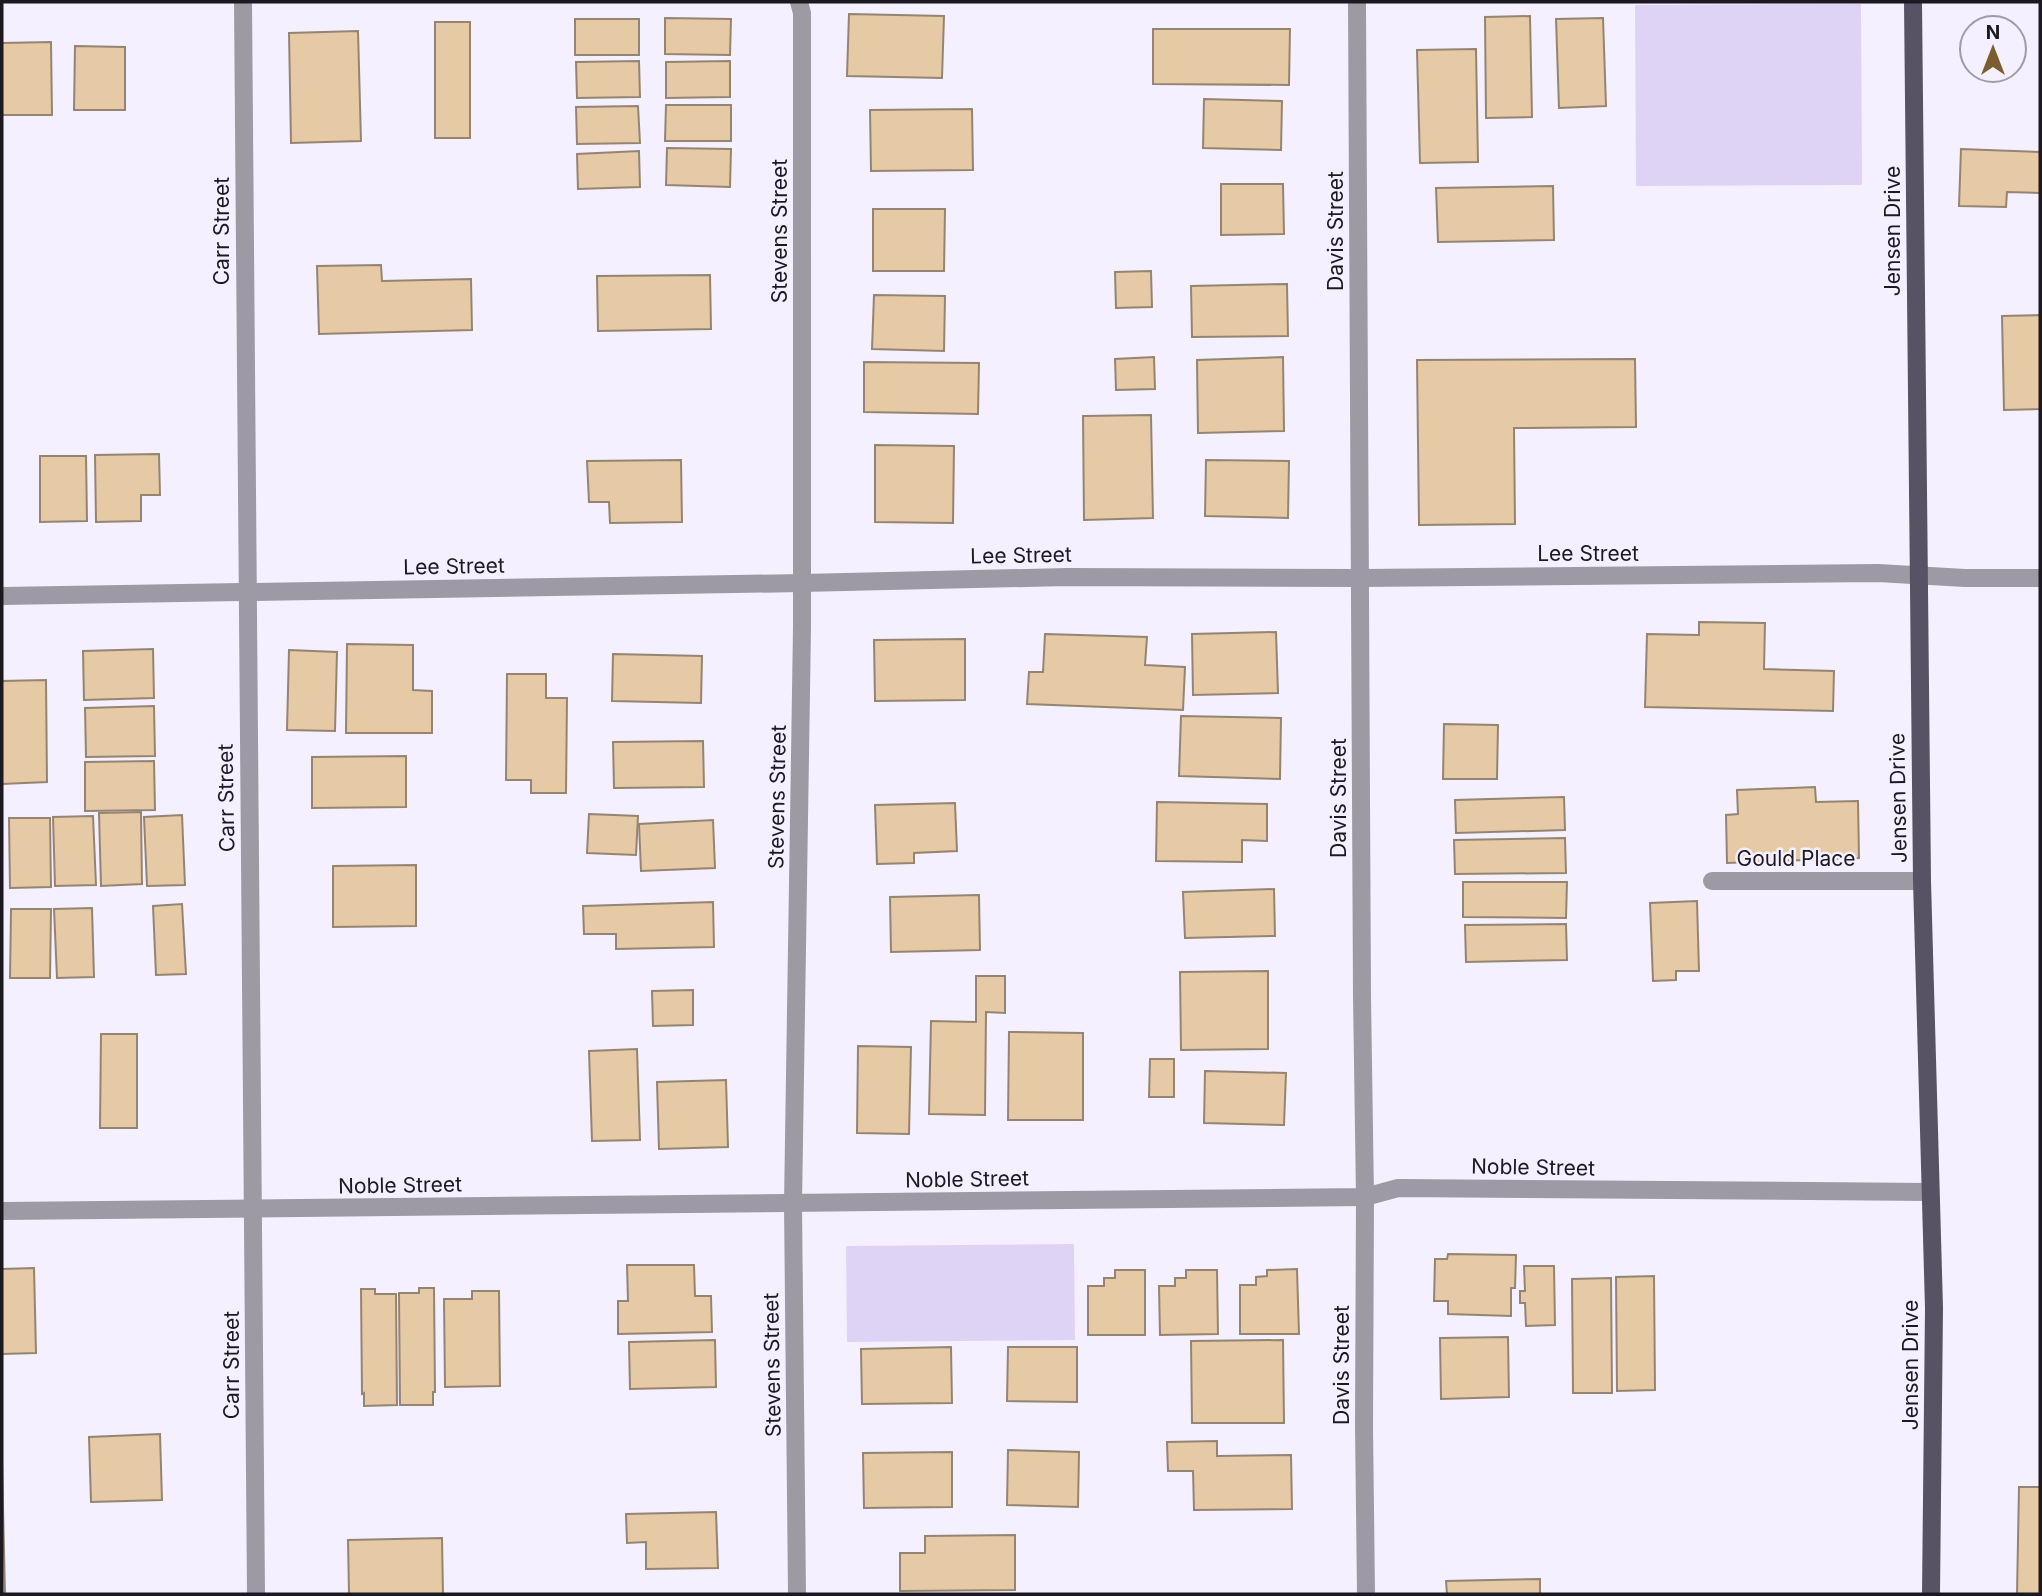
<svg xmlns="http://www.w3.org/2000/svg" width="2042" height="1596" viewBox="0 0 2042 1596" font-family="Inter,sans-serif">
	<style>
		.green { fill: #ded3f4 }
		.building { fill: #e6c9a5; stroke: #948572; stroke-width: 2 }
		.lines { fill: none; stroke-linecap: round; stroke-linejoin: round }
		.minor { stroke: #9d9aa4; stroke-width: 18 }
		.major { stroke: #585364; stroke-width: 18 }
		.labels { text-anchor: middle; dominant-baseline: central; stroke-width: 5; stroke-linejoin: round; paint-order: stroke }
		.street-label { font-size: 21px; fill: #1c1921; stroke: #f5f0ff }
	</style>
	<rect width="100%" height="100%" fill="#f5f0ff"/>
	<g class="green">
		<path d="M1861,4l1,181 -226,1 -1,-181z"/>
		<path d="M1074,1244l1,96 -228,2 -1,-96z"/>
	</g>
	<g class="building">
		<path d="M849,14l95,2 -2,62 -95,-2z"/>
		<path d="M1530,16l2,101 -46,1 -1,-101z"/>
		<path d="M665,18l66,1 -1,36 -65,-1z"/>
		<path d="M1603,18l3,88 -47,2 -3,-89z"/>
		<rect x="575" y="19" width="64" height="36"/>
		<rect x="435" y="22" width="35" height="116"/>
		<path d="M1153,29h137l-1,56 -136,-1z"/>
		<path d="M358,31l3,110 -70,2 -2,-110z"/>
		<path d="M51,42l1,73h-50v-72z"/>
		<path d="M75,46l50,1v63h-51z"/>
		<path d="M1476,49l2,113 -58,1 -3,-113z"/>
		<path d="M639,61l1,36 -63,1 -1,-36z"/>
		<path d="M730,61v36l-64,1v-36z"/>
		<path d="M1204,99l78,2 -1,49 -78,-2z"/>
		<path d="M666,105h65v36h-66z"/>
		<path d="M638,106l2,37 -63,1 -1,-37z"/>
		<path d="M972,109l1,61 -102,1 -1,-61z"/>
		<path d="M667,148l64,1 -1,38 -64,-2z"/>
		<path d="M1961,149l79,3v41l-33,-1 -1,15 -47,-1z"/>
		<path d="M639,151l1,36 -62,2 -1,-35z"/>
		<path d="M1221,184h62l1,50 -63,1z"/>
		<path d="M1553,186l1,54 -116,2 -2,-54z"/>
		<path d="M873,209h72l-1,62h-71z"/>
		<path d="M381,265l1,16 89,-2 1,51 -153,4 -2,-68z"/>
		<path d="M1151,271l1,36 -36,1 -1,-36z"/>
		<path d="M710,275l1,54 -113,2 -1,-55z"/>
		<path d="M1287,284l1,52 -96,1 -1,-51z"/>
		<path d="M874,295l71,1 -1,55 -72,-2z"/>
		<path d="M2040,315v94l-36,1 -2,-94z"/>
		<path d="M1154,357l1,32 -39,1 -1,-31z"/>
		<path d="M1283,357l1,74 -86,2 -1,-73z"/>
		<path d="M1635,359l1,68 -122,1 1,96 -96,1 -2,-165z"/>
		<path d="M864,362l115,1 -1,51 -114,-2z"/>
		<path d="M1151,415l2,103 -69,2 -1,-104z"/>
		<path d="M875,445l79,1 -1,77 -78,-1z"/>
		<path d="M159,454l1,41h-19v26l-45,1 -1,-67z"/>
		<path d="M40,456h46l1,65 -47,1z"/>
		<path d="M681,460l1,62 -72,1 -1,-21h-20l-2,-41z"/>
		<path d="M1206,460l83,1 -1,57 -83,-2z"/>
		<path d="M1699,622l66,1 -1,46 70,2 -1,40 -188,-4 2,-73 52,1z"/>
		<path d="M1276,632l2,61 -85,2 -1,-61z"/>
		<path d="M1045,634l102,3 -2,28 40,2 -2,43 -156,-6 2,-32h14z"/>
		<path d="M965,639v61l-90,1 -1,-61z"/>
		<path d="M347,644l66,1v45l19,1v42h-86z"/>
		<path d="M153,649l1,49 -70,2 -1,-49z"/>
		<path d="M289,650l48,2 -2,79 -48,-1z"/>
		<path d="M613,654l89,2 -1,47 -89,-2z"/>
		<path d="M507,674h39v24h21l-1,95h-35v-13h-25z"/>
		<path d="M46,680l1,102 -45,2v-103z"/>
		<path d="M154,706l1,50 -69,1 -1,-49z"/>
		<path d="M1181,716l100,2 -1,61 -101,-3z"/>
		<path d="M1444,724l54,1 -1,54h-54z"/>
		<path d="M703,741l1,46 -90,1 -1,-46z"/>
		<path d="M406,756v51l-94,1v-51z"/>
		<path d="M154,761l1,49 -70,1v-49z"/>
		<path d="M1815,787l1,15 42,-1 1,57 -132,5 -1,-48 12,-1 -1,-24z"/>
		<path d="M1564,797l1,33 -109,3 -1,-33z"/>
		<path d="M1157,802l110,2v37l-25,-1v22l-86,-1z"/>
		<path d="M955,803l2,48 -43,2v10l-37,1 -2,-59z"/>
		<path d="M141,812l1,72 -41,2 -2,-73z"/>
		<path d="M589,814l49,2 -2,39 -49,-2z"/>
		<path d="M182,815l3,70 -38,1 -3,-69z"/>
		<path d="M93,816l3,69 -41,1 -2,-69z"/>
		<path d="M9,818h41l1,69 -41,1z"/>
		<path d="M713,820l2,48 -74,3 -2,-47z"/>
		<path d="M1565,838l1,35 -111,1 -1,-34z"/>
		<path d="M416,865v61l-83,1v-61z"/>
		<path d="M1463,882h104l-1,36 -103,-1z"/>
		<path d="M1274,889l1,47 -90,2 -2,-46z"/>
		<path d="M979,895l1,55 -89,2 -1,-55z"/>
		<path d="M1697,901l2,70h-23v9l-23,1 -3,-78z"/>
		<path d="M713,902l1,45 -98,2v-15h-32l-1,-28z"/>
		<path d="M182,904l4,70 -30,1 -3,-69z"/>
		<path d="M92,908l2,69 -37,1 -3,-69z"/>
		<path d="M11,909h40l-1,69h-40z"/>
		<path d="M1566,924l1,36 -101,2 -1,-37z"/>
		<path d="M1268,971v78l-87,1 -1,-78z"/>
		<path d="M976,976h29v37l-19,-1 -1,103 -56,-1 2,-93 45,1z"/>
		<path d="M693,990v35l-40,1 -1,-35z"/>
		<path d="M1009,1032l74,1v87h-75z"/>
		<path d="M101,1034h36v94h-37z"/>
		<path d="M858,1046l53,1 -2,87 -52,-1z"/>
		<path d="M637,1049l3,91 -48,1 -3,-90z"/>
		<path d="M1150,1059h24v38h-25z"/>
		<path d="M1205,1071l81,2 -2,52 -80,-2z"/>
		<path d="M726,1080l2,67 -69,2 -2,-67z"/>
		<path d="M1448,1254l68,1 -1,33h-4v28l-63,-2v-13h-14l1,-42h12z"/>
		<path d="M627,1265h67l1,31h16l1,36 -94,2v-33h10z"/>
		<path d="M1524,1266h30l1,59 -29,1 -1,-23h-5v-12h5z"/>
		<path d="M34,1268l2,85 -34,1v-85z"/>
		<path d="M1297,1269l2,65h-59v-49h16v-8l11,-1v-6z"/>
		<path d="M1115,1270h30v65h-57v-49h16v-8h11z"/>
		<path d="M1186,1270h31l1,64 -58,1 -1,-49h16v-8h11z"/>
		<path d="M1654,1276l1,114 -38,1 -1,-114z"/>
		<path d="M1611,1278l1,115h-39l-1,-114z"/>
		<path d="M419,1288h15l1,104h-2v13h-33l-1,-112h20z"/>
		<path d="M361,1289h14v5h21l1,111 -33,1v-13l-2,1z"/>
		<path d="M472,1291h27l1,95 -55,1 -1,-88h28z"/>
		<path d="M1508,1337l1,60 -68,2 -1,-61z"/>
		<path d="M715,1340l1,47 -86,2 -1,-47z"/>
		<path d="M1283,1340l1,83h-92l-1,-82z"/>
		<path d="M951,1347l1,56 -90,1 -1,-55z"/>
		<path d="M1008,1347h69v55l-70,-1z"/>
		<path d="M160,1434l2,66 -71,2 -2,-65z"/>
		<path d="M1217,1441v15l74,-1 1,54 -98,1 -1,-39h-25l-1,-29z"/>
		<path d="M1008,1450l71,2 -1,55 -71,-2z"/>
		<path d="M952,1452v55l-88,1 -1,-55z"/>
		<path d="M2,1462l3,132h-3z"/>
		<path d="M2019,1487h21v107h-23z"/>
		<path d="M716,1512l2,56 -72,1v-27l-19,1 -1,-29z"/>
		<path d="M1015,1535v55l-115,1v-38h25v-17z"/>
		<path d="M442,1538l1,56h-94l-1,-54z"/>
		<path d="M1540,1579v15h-93l-1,-13z"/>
	</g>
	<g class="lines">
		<g class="minor">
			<path d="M243,2l13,1592"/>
			<path d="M1357,2l5,994 3,201 -1,229 2,168"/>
			<path d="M2,596l800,-13 265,-6 294,1 517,-5 87,5h75"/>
			<path d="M1712,881h210"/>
			<path d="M2,1211l1363,-14 33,-9 532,4"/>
			<path d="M797,1594l-4,-390 9,-577v-614l-3,-11"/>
		</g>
		<path class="major" d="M1913,2l9,879 12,427 -3,286"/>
	</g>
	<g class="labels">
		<g class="street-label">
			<text transform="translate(221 231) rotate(-90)">Carr Street</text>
			<text transform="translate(779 231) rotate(-90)">Stevens Street</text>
			<text transform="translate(1335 231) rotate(-90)">Davis Street</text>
			<text transform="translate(1892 231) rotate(-90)">Jensen Drive</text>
			<text x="1588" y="553">Lee Street</text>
			<text transform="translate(1021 555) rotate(-1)">Lee Street</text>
			<text transform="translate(454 566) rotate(-1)">Lee Street</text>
			<text transform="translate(777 797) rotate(-89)">Stevens Street</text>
			<text transform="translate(226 798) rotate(-91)">Carr Street</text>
			<text transform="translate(1338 798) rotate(-90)">Davis Street</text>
			<text transform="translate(1898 798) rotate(-91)">Jensen Drive</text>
			<text x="1796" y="858">Gould Place</text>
			<text transform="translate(1533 1167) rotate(1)">Noble Street</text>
			<text transform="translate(967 1179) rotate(-1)">Noble Street</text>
			<text transform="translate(400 1185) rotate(-1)">Noble Street</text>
			<text transform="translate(231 1365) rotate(-90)">Carr Street</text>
			<text transform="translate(772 1365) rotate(-91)">Stevens Street</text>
			<text transform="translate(1341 1365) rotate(-90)">Davis Street</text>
			<text transform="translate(1910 1365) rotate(-90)">Jensen Drive</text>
		</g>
	</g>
	<rect width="2042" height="1596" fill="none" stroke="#1c1921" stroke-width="7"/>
	<g transform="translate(1993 49)"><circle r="33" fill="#f5f0ff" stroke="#9e9aa6" stroke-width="2"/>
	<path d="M0-5L12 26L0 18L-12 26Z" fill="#7c5c31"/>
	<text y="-10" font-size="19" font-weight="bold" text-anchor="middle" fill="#1c1921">N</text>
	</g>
</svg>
